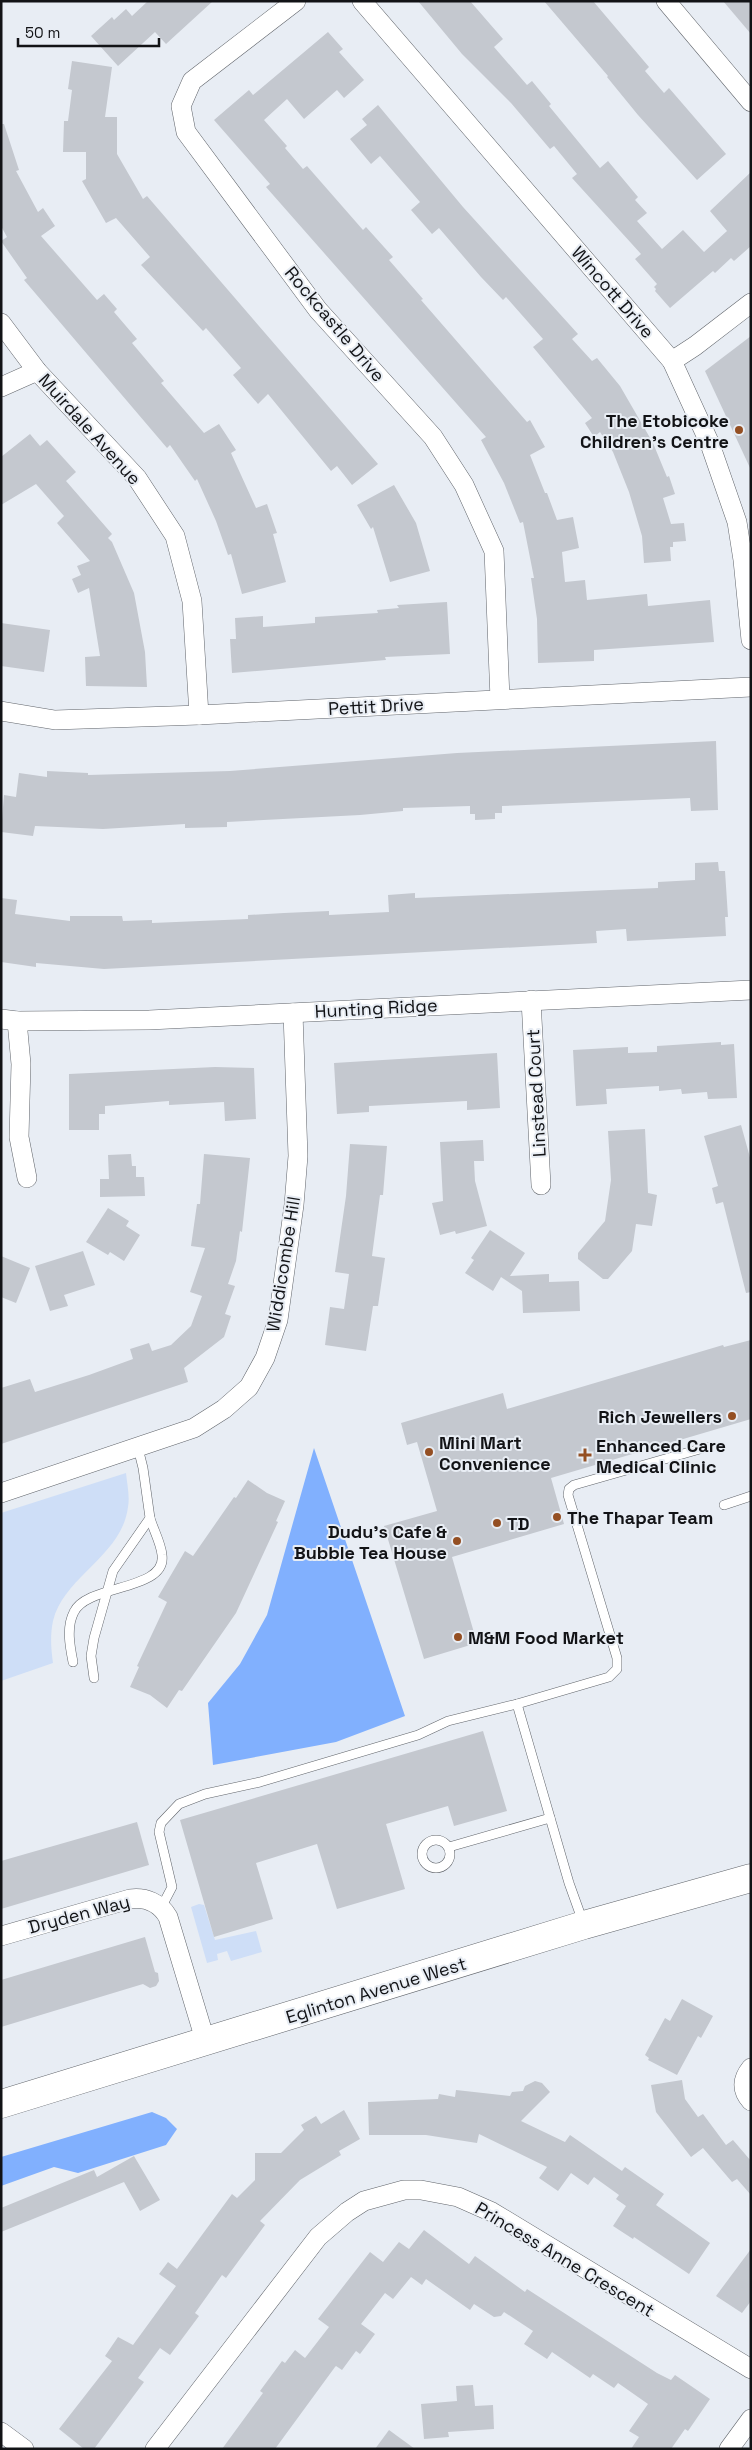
<svg xmlns="http://www.w3.org/2000/svg" width="752" height="2450" viewBox="0 0 752 2450" font-family="'Space Grotesk',sans-serif">
	<style>
		.green { fill: #cedef7 }
		.forest { fill: #81b0fe }
		.building { fill: #c4c8cf }
		.lines { fill: none; stroke-linecap: round; stroke-linejoin: round }
		.service-casing { stroke: #61656b; stroke-width: 10 }
		.minor-casing { stroke: #61656b; stroke-width: 20 }
		.primary-casing { stroke: #61656b; stroke-width: 29 }
		.service { stroke: #fff; stroke-width: 9 }
		.minor { stroke: #fff; stroke-width: 19 }
		.primary { stroke: #fff; stroke-width: 28 }
		.poi-dot { fill: #944f23; stroke: #e8edf4; stroke-width: 2 }
		.labels { text-anchor: middle; dominant-baseline: central; stroke-width: 4; stroke-linejoin: round; paint-order: stroke }
		.street-label { font-size: 18px; fill: #121316; stroke: #e8edf4 }
		.poi-label { font-size: 18px; font-weight: bold; fill: #121316; stroke: #e8edf4; text-anchor: start }
	</style>
	<rect width="100%" height="100%" fill="#e8edf4"/>
	<g class="green">
		<path d="M126,1473c1,11 4,23 2,34 -6,49 -64,69 -75,114 -3,14 -2,28 0,42l-52,18v-168z"/>
		<path d="M199,1904l5,1 11,35 41,-9 6,21 -31,9 -4,-10 -10,3 1,6 -11,3 -16,-56z"/>
	</g>
	<g class="forest">
		<path d="M314,1448l91,268 -69,26 -123,23 -5,-62 32,-39 27,-49z"/>
		<path d="M152,2112l14,6 11,11 -11,16 -88,28 -24,-6 -53,19v-29z"/>
	</g>
	<g class="building">
		<path d="M148,1h65l-47,43 -11,-12 -37,34 -27,-30 21,-19 2,3 12,-11 6,7z"/>
		<path d="M418,1h52l33,38 -9,8 33,38 5,-4 19,23 -2,2 51,62 8,-7 30,36 -3,3 12,13 -10,8 25,28 21,-19 21,22 23,-21 -17,-20 41,-39v74l-17,15 -3,-3 -16,15 -2,-2 -43,37 -15,-17 1,-2 -2,-2 3,-3 -22,-25 6,-5 -69,-76 5,-4 -23,-28 -4,3 -39,-46 -49,-49z"/>
		<path d="M544,1h49l56,66 -4,4 19,22 5,-5 57,66 -29,26 -59,-65 -31,-38 1,-1z"/>
		<path d="M723,1h28v33z"/>
		<path d="M328,32l15,17 -4,3 25,28 -20,18 -7,-8 -33,29 -17,-20 -23,21 23,26 -2,2 18,21 4,-3 56,64 3,-3 27,30 -4,3 34,39 -2,1 106,122 3,-2 15,27 -15,8 15,38h2l10,27 16,-3 6,31 -17,4 3,30 20,-2 2,20 60,-6 1,12 62,-6 4,42 -120,8v11l-56,2 -1,-44 -6,-41h3l-11,-56 -3,1 -16,-40 -23,-43 5,-3 -220,-250 4,-3 -56,-64 35,-30 4,5z"/>
		<path d="M72,61l40,6 -7,50h12v37l26,45 4,-3 231,268 -26,21 -15,-19 -6,5 -63,-77 -10,10 -25,-29 8,-7 -35,-40 -3,3 -62,-66 9,-8 -34,-39 -10,5 -24,-42 4,-2v-27h-23l1,-31h4l4,-31 -4,-1z"/>
		<path d="M378,105l85,102 115,127 -6,5 20,22 5,-3 23,28 33,57 14,34 2,-1 6,18 -12,4 8,26 13,-1 2,18 -13,1v5h-3l1,14 -27,2 -2,-27 -13,-44 -16,-40 -13,-20 -6,5 -9,-14 7,-5 -59,-71 10,-8 -37,-42 -3,3 -22,-23 -42,-49 -7,6 -21,-24 9,-8 -40,-46 -9,8 -21,-25 17,-14 -5,-6z"/>
		<path d="M1,124h3l15,46 -3,1 22,41 5,-4 12,18 -14,10 56,64 7,-6 13,15 -3,3 23,27 -5,4 32,38 -3,2 43,50 15,-9 17,26 -5,3 25,55 11,-4 10,29 -4,1 13,48 -44,12 -11,-40 -3,1 -12,-34 -19,-42 -2,2 -25,-36 -3,3 -143,-168 3,-2 -26,-37 6,-4 -6,-11z"/>
		<path d="M751,336v134l-46,-99z"/>
		<path d="M30,434l10,12 7,-6 29,32 -10,9 46,53 -4,4 4,4 22,51 11,59 2,35 -61,-1 -1,-29 15,-1 -11,-68 -11,5 -6,-14 9,-4 -4,-9 13,-5 -33,-38 7,-7 -28,-32 -35,21v-48z"/>
		<path d="M394,485l22,38 14,48 -40,11 -17,-55 -2,2 -14,-24z"/>
		<path d="M447,602l3,52 -65,3 1,3 -154,13 -2,-34h6l-1,-21 28,-2v11l52,-4v-6l63,-4 -1,-3 22,-2 -2,-3z"/>
		<path d="M1,623l49,7 -6,42 -43,-6z"/>
		<path d="M716,741l2,69 -27,1 -1,-13 -188,8v7h-7v6l-20,1v-6h-5v-8l-67,2v3l-43,4 -133,7v5l-42,1v-4l-82,5 -68,-3 -2,10 -32,-4 3,-37 12,2 3,-24 28,4v-6l41,2v2l142,-4 227,-18z"/>
		<path d="M718,862l1,9h6l3,46h-3l1,19 -99,5 -1,-12 -30,2 1,12 -493,26 -68,-6v4l-35,-5v-64l16,2 -2,14 55,7v-5h52l1,5 29,-1v3l96,-4v-4l36,-2 45,-2v4l60,-3 -1,-17 27,-2v5l243,-10v-6l37,-2v-17z"/>
		<path d="M721,1042v3l13,-1 3,54 -29,1 -1,-7 -25,2 -1,-5 -22,2v-5l-53,3 1,15 -31,2 -3,-56 55,-3v6l29,-1v-6z"/>
		<path d="M497,1053l3,55 -33,2v-9l-98,5v6l-32,2 -3,-51z"/>
		<path d="M215,1067l39,1 2,51 -31,2 -1,-19 -55,3v-4l-64,5v8h-6v16h-30v-56z"/>
		<path d="M741,1125l10,36v131l-5,1 -23,-91 -7,2 -4,-16 6,-2 -14,-50z"/>
		<path d="M645,1129l3,64 9,2 -5,31 -16,-2 -4,27 -24,28h-5l-25,-20v-6l27,-32 6,-41 -3,-49z"/>
		<path d="M483,1140l1,21h-10l1,20 12,45 -31,8 -1,-3 -15,4 -8,-32 11,-2 -3,-59z"/>
		<path d="M350,1144l37,2 -4,49h-3l-8,61 13,2 -7,48h-5l-7,45 -41,-6 5,-38 14,2 5,-35 -14,-2 11,-76z"/>
		<path d="M131,1154l1,12h4v11h8l1,19 -45,1v-18h9l-1,-24z"/>
		<path d="M204,1154l46,4 -8,74 -2,-1 -4,30 -8,23 7,2 -10,28 6,2 -7,21 -40,31 4,14 -187,62v-56l29,-9 5,13 54,-17 44,-16 -3,-10 19,-6 3,8 19,-6 20,-19 11,-30 -12,-4 15,-44 -14,-2 6,-42h3z"/>
		<path d="M108,1208l21,13 -3,5 14,9 -16,26 -14,-9 -2,3 -22,-13z"/>
		<path d="M490,1230l35,23 -15,23 39,-2v8l30,-1 1,30 -57,2 -1,-22 -21,-14 -8,14 -28,-18 9,-13 -3,-2z"/>
		<path d="M83,1251l12,34 -31,10 4,11 -18,5 -15,-45z"/>
		<path d="M1,1256l29,12 -14,35 -15,-6z"/>
		<path d="M751,1340v79l-200,59 13,46 -112,33 25,86 -53,16 -40,-133 53,-15 -20,-69 -10,3 -6,-22 102,-30 4,16 216,-64 1,2z"/>
		<path d="M248,1480l19,13 18,8 -9,20 2,1 -42,91 -54,78 -3,-1 -12,18 -17,-13 -20,-8 9,-20 -2,-1 30,-64 -9,-5 27,-46 8,5 41,-59 2,1z"/>
		<path d="M483,1731l24,80 -53,15 -6,-20 -62,18 19,65 -68,20 -20,-65 -61,19 17,56 -59,18 -34,-117z"/>
		<path d="M137,1822l12,43 -148,44v-48z"/>
		<path d="M145,1937l10,35 3,1 1,8 -3,5 -6,2 -7,-4 -142,43v-47z"/>
		<path d="M682,1999l31,17 -12,22 -3,-2 -21,39 -29,-15 1,-2 -4,-3 20,-37 5,3z"/>
		<path d="M682,2080l3,19 13,18 5,-3 23,31 7,-5 18,21v34l-14,-16 -5,3 -29,-34 -12,9 -35,-45 -5,-27z"/>
		<path d="M535,2081l7,2 8,9 -29,29 44,21 5,-7 52,36 3,-4 39,27 -8,11 54,38 -21,31 -55,-37 -1,2 -20,-13 13,-20 -10,-7 3,-4 -25,-18 -6,8 -17,-12 -13,18 -19,-13 8,-11 -68,-33 -2,9 -51,-8h-57l-1,-33 70,-3 1,-5 16,3 1,-7 54,6 2,-4 11,-1 2,-5z"/>
		<path d="M344,2110l16,29 -21,12 2,4 -41,25 -40,41 5,4 -39,53 -4,-3 -27,38 4,3 -29,39 -10,-7 -22,30 6,4 -50,67h-10l-25,-20 53,-68 -7,-5 13,-19 15,8 43,-59 -17,-12 9,-12 9,7 55,-75 5,4 18,-18v-27h26l23,-23 -3,-5 15,-9 5,8z"/>
		<path d="M134,2156l26,44 -20,11 -16,-29 -123,50v-24l93,-38 3,7z"/>
		<path d="M424,2230l45,34 6,-8 50,36 2,-3 130,84 14,7 4,-5 35,24 -22,32 -3,-2 -14,20h-40l8,-12 -10,-6 19,-27 -30,-21 -4,5 -21,-14 -3,4 -38,-26 -5,7 -23,-15 9,-13 -29,-19 -3,4 -7,1 -20,-13 -4,6 -44,-31 -4,6 -11,-8 -18,22 -8,-6 -24,31 14,10 -15,20 -4,-3 -14,19 -6,-4 -1,1 -60,82h-53l41,-56 -3,-2 22,-30 3,2 10,-13 10,8 24,-31 -11,-8 52,-67 13,10 16,-20 10,7z"/>
		<path d="M751,2249v52l-9,12 -26,-17z"/>
		<path d="M473,2385l2,21 18,-1 1,24 -46,3 1,5 -25,2 -3,-35 36,-3 -1,-15z"/>
		<path d="M389,2430l26,19h-40z"/>
	</g>
	<g class="lines">
		<defs>
			<g id="service">
				<path d="M724,1505l27,-9"/>
				<path d="M73,1662c-3,-15 -7,-35 1,-50 13,-28 93,-21 88,-57 -1,-12 -9,-26 -12,-37"/>
				<path d="M94,1678l-3,-22 3,-18 19,-67 37,-53 -7,-50 -5,-20"/>
				<path d="M517,1704l52,179 14,39"/>
				<circle cx="436" cy="1854" r="14"/>
				<path d="M449,1847l101,-29"/>
				<path d="M161,1908l11,-21 -13,-55 2,-9 18,-19 26,-10 55,-12 158,-47 30,-14 69,-17 92,-27 8,-8v-11l-49,-163 1,-6 5,-4 133,-38"/>
			</g>
			<g id="minor">
				<path d="M296,1l-104,80 -11,25 5,26 132,178 115,127 31,48 30,66 6,148"/>
				<path d="M362,1l310,360 38,83 27,78 6,38 8,80"/>
				<path d="M666,1l85,101"/>
				<path d="M1,323l36,48 100,107 38,58 17,65 7,114"/>
				<path d="M672,361l23,-15 56,-43"/>
				<path d="M1,387l36,-16"/>
				<path d="M1,711l54,9 144,-5 552,-28"/>
				<path d="M531,1000l10,185"/>
				<path d="M1,1019l16,2 132,-1 602,-30"/>
				<path d="M17,1021l4,43 -2,73 8,41"/>
				<path d="M1,1493l193,-65 30,-19 25,-22 16,-29 13,-38 16,-115 4,-49 -5,-143"/>
				<path d="M1,1936l129,-37c16,-2 30,4 38,18l38,126"/>
				<path d="M751,2068c-9,11 -10,22 0,33"/>
				<path d="M1,2432l23,17"/>
				<path d="M155,2449l163,-212 29,-25 17,-11 40,-11h17l37,7 34,15 259,157"/>
				<path d="M729,2449l22,-30"/>
			</g>
			<path id="primary" d="M1,2104l583,-179 167,-47"/>
		</defs>
		<use href="#service" class="service-casing"/>
		<use href="#minor" class="minor-casing"/>
		<use href="#primary" class="primary-casing"/>
		<use href="#service" class="service"/>
		<use href="#minor" class="minor"/>
		<use href="#primary" class="primary"/>
	</g>
	<g class="poi-dot">
		<circle cx="739" cy="430" r="5"/>
		<circle cx="732" cy="1416" r="5"/>
		<circle cx="429" cy="1452" r="5"/>
		<path d="M582.5 1447.5h5v5h5v5h-5v5h-5v-5h-5v-5h5z"/>
		<circle cx="557" cy="1517" r="5"/>
		<circle cx="497" cy="1523" r="5"/>
		<circle cx="457" cy="1541" r="5"/>
		<circle cx="458" cy="1637" r="5"/>
	</g>
	<g class="labels">
		<g class="street-label">
			<text transform="translate(613 292) rotate(49)">Wincott Drive</text>
			<text transform="translate(335 324) rotate(50)">Rockcastle Drive</text>
			<text transform="translate(90 429) rotate(48)">Muirdale Avenue</text>
			<text transform="translate(376 706) rotate(-3)">Pettit Drive</text>
			<text transform="translate(376 1008) rotate(-3)">Hunting Ridge</text>
			<text transform="translate(536 1093) rotate(-93)">Linstead Court</text>
			<text transform="translate(283 1264) rotate(-81)">Widdicombe Hill</text>
			<text transform="translate(79 1914) rotate(-15)">Dryden Way</text>
			<text transform="translate(376 1990) rotate(-17)">Eglinton Avenue West</text>
			<text transform="translate(565 2259) rotate(31)">Princess Anne Crescent</text>
		</g>
		<g class="poi-label">
			<text x="729" y="420" text-anchor="end">The Etobicoke<tspan x="729" dy="21">Children's Centre</tspan></text>
			<text x="722" y="1416" text-anchor="end">Rich Jewellers</text>
			<text x="439" y="1442">Mini Mart<tspan x="439" dy="21">Convenience</tspan></text>
			<text x="596" y="1445">Enhanced Care<tspan x="596" dy="21">Medical Clinic</tspan></text>
			<text x="567" y="1517">The Thapar Team</text>
			<text x="507" y="1523">TD</text>
			<text x="447" y="1531" text-anchor="end">Dudu’s Cafe &amp;<tspan x="447" dy="21">Bubble Tea House</tspan></text>
			<text x="468" y="1637">M&amp;M Food Market</text>
		</g>
	</g>
	<rect width="752" height="2450" fill="none" stroke="#121316" stroke-width="5"/>
	<path d="M18 38v8h141v-8" fill="none" stroke="#121316" stroke-width="2.5"/>
	<text x="25" y="38" font-size="15" fill="#121316" stroke="#e8edf4" stroke-width="4" paint-order="stroke">50 m</text>
</svg>
